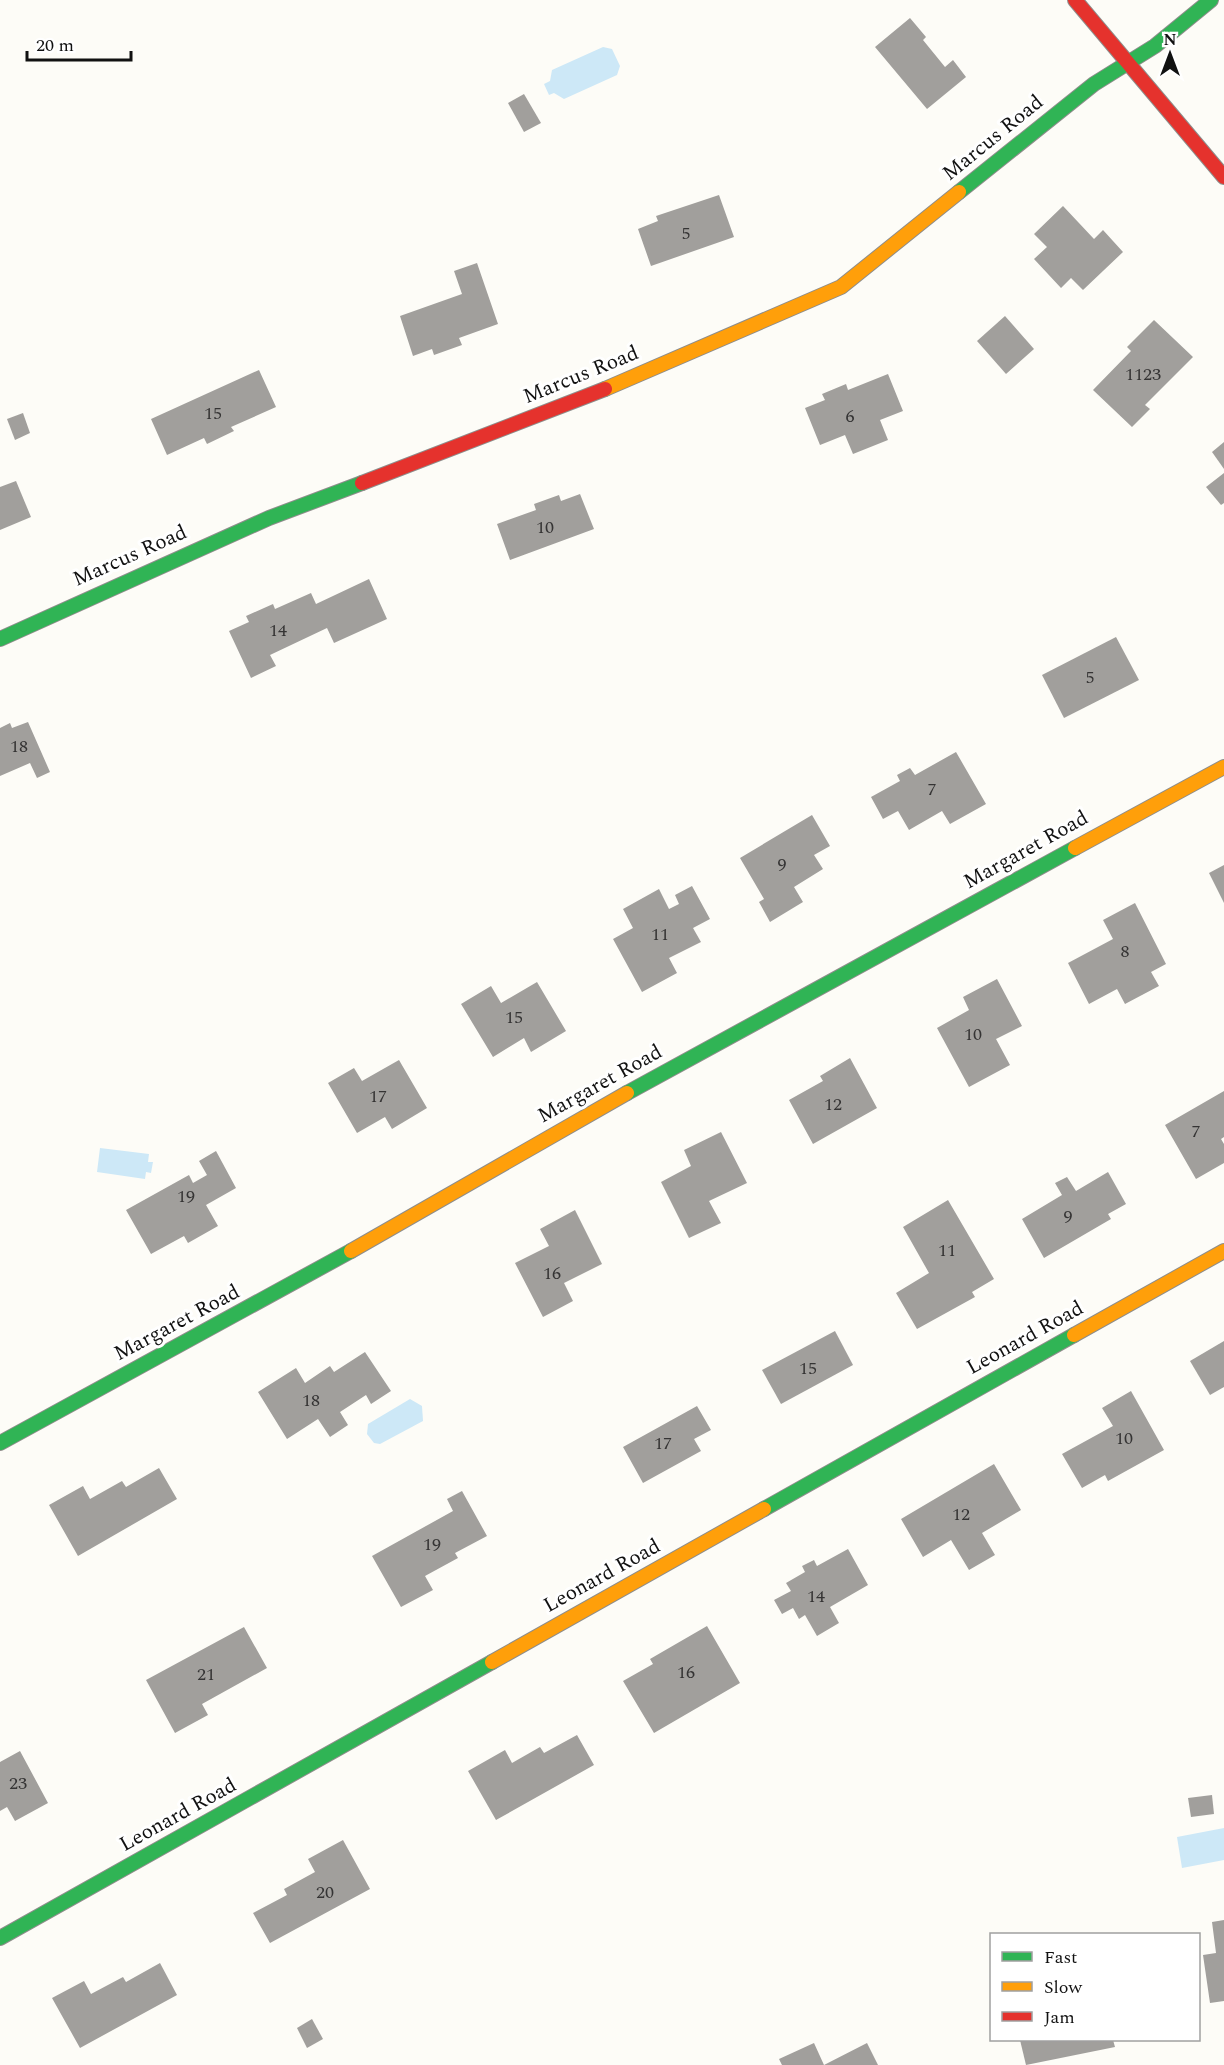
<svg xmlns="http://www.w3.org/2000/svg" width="1224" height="2065" viewBox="0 0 1224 2065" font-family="Spectral,serif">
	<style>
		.water { fill: #cde8f7 }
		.building { fill: #a19f9c }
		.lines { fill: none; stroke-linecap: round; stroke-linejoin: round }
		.fast-casing { stroke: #8e8d8b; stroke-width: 16 }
		.slow-casing { stroke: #8e8d8b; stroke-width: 16 }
		.jam-casing { stroke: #8e8d8b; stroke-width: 16 }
		.fast { stroke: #30b455; stroke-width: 14 }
		.slow { stroke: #ff9f0a; stroke-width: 14 }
		.jam { stroke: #e5322d; stroke-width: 14 }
		.labels { text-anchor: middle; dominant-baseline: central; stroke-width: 6; stroke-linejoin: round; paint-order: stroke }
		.number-label { font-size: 18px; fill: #353434 }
		.street-label { font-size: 21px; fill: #111; stroke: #fff }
	</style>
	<rect width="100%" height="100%" fill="#fdfcf7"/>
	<g class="water">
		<path d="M603,47l9,2 8,17 -3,9 -53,24 -10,-6 -5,2 -5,-11 6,-3 2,-11z"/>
		<path d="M100,1148l49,6 -1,8h5l-2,11 -5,-1 -1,7 -48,-7z"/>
		<path d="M410,1399l12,7 1,15 -43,23 -6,-1 -7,-9 1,-10z"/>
		<path d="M1224,1828v32l-42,8 -5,-31z"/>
	</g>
	<g class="building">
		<path d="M910,18l16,19 -3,3 22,27 8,-7 13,17 -39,32 -52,-62z"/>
		<path d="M524,94l17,29 -17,9 -16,-29z"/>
		<path d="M719,195l15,42 -83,29 -13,-37 20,-8 -2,-5z"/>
		<path d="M1063,206l31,33 9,-9 20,22 -40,38 -12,-12 -10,10 -27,-29 13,-12 -13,-13z"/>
		<path d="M477,263l21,61 -39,14 3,7 -28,10 -2,-6 -19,7 -13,-40 62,-22 -8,-23z"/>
		<path d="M1005,316l29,33 -28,25 -29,-33z"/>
		<path d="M1154,320l39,37 -48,48 5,4 -18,18 -39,-37 38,-39 -4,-4z"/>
		<path d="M259,370l17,37 -45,20 3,4 -27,13 -3,-6 -37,17 -16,-36z"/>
		<path d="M888,374l15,37 -23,9 8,20 -35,14 -8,-19 -25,10 -15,-37 20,-8 -3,-6 24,-10 2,6z"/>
		<path d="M23,413l7,20 -15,7 -8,-21z"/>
		<path d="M1224,442v27l-12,-17z"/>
		<path d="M1224,473v30l-3,2 -15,-18z"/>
		<path d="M16,481l15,36 -31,13v-43z"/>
		<path d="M580,494l14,35 -84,31 -13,-36 39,-14 -2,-6 25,-9 2,6z"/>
		<path d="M369,579l18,40 -53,24 -7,-15 -57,27 6,11 -25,12 -22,-47 20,-9 -3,-6 27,-12 2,5 36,-16 5,11z"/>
		<path d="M1116,637l23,43 -75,38 -22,-43z"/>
		<path d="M28,722l22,50 -13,6 -7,-15 -30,13v-48l10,-5 2,5z"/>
		<path d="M956,752l30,52 -36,20 -8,-13 -33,19 -11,-19 -15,8 -12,-22 29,-16 -3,-6 13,-7 5,7z"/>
		<path d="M812,815l18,31 -16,9 9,14 -29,18 9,15 -33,20 -11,-20 5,-3 -24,-41z"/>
		<path d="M1224,865v38l-15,-30z"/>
		<path d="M692,886l18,33 -17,9 8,14 -32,16 8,15 -35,19 -29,-53 20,-11 -10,-19 36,-20 10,20 10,-5 -4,-9z"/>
		<path d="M1135,903l31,61 -15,8 8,14 -34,18 -8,-15 -28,15 -21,-41 45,-24 -10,-19z"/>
		<path d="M997,979l25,47 -26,13 14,26 -41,22 -32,-59 32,-18 -6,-13z"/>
		<path d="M537,982l29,49 -35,21 -7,-14 -31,19 -32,-53 30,-18 10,17z"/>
		<path d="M850,1058l27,50 -64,36 -24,-44 34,-19 -3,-5z"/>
		<path d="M399,1060l28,48 -35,21 -7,-12 -28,16 -29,-50 26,-15 8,13z"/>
		<path d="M1224,1091v46l-3,2 3,5v19l-28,16 -31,-54z"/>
		<path d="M721,1132l26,51 -38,18 12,22 -32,15 -28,-56 30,-16 -7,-16z"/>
		<path d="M216,1151l20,37 -30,17 12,21 -30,17 -4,-7 -33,18 -25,-44 63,-35 4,8 14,-8 -8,-14z"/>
		<path d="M1108,1172l18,32 -18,10 3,5 -67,39 -22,-39 40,-24 -7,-12 12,-6 9,14z"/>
		<path d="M948,1200l46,79 -22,13 3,5 -58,32 -21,-36 33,-20 -26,-46z"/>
		<path d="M575,1210l27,54 -38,19 9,18 -30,16 -28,-54 34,-17 -9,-17z"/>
		<path d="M835,1331l18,34 -72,39 -19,-34z"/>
		<path d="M1224,1341v46l-14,8 -20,-34z"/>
		<path d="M365,1352l26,39 -20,13 -5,-9 -26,17 8,13 -18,12 -12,-18 -31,20 -29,-47 38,-24 9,15 25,-17 4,6z"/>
		<path d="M1131,1391l33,59 -56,31 -3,-6 -23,13 -20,-34 51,-28 -11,-18z"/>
		<path d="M697,1406l14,24 -17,9 7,12 -58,32 -20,-36z"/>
		<path d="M994,1464l27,46 -39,23 13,22 -26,15 -18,-30 -28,17 -22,-38z"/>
		<path d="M159,1468l18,31 -99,57 -29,-51 34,-19 7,13 32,-18 4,6z"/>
		<path d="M462,1491l25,45 -32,17 3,5 -33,18 8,14 -32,17 -29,-51 81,-45 -6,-12z"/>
		<path d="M848,1549l20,36 -38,22 9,16 -22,13 -12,-21 -6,4 -6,-11 -11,6 -8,-14 17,-9 -5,-8 19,-11 -3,-6 12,-6 3,6z"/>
		<path d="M707,1626l33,57 -86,50 -31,-52 30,-17 -3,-5z"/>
		<path d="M244,1627l23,41 -65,36 6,11 -33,18 -29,-53z"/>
		<path d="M577,1735l17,30 -98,55 -28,-49 37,-21 7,13 28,-16 4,6z"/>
		<path d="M20,1751l28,52 -33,18 -8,-14 -7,4v-49z"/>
		<path d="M1212,1795l2,19 -23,3 -3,-19z"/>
		<path d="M343,1840l27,49 -100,54 -17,-30 34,-18 -3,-6 31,-17 -7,-13z"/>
		<path d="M1224,1920v81l-14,2 -7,-48 13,-2 -4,-31z"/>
		<path d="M160,1963l17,32 -97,53 -28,-50 32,-17 7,13 32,-17 3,5z"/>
		<path d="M312,2019l11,20 -16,9 -10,-20z"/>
		<path d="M1020,2040h93l2,7 -89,18z"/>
		<path d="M814,2043l10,22 43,-22 11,22h-96l-3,-6z"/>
	</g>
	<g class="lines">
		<defs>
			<g id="fast">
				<path d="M959,192l135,-108 61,-38 56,-46"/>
				<path d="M0,639l269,-121 93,-35"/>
				<path d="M627,1093l448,-245"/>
				<path d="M0,1443l351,-192"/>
				<path d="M764,1509l310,-174"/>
				<path d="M0,1938l492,-276"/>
			</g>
			<g id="slow">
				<path d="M605,389l236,-102 118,-95"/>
				<path d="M1075,848l149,-81"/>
				<path d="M351,1251l276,-158"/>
				<path d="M1074,1335l150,-84"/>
				<path d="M492,1662l272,-153"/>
			</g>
			<g id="jam">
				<path d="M1075,0l149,177"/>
				<path d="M362,483l243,-94"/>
			</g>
		</defs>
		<use href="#fast" class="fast-casing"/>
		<use href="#slow" class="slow-casing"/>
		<use href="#jam" class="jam-casing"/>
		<use href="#fast" class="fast"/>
		<use href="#slow" class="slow"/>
		<use href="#jam" class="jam"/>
	</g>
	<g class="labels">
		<g class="number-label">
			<text x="686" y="233">5</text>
			<text x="1143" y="374">1123</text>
			<text x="213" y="413">15</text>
			<text x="850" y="416">6</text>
			<text x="545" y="527">10</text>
			<text x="278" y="630">14</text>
			<text x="1090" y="677">5</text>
			<text x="19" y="746">18</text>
			<text x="932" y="789">7</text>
			<text x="782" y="864">9</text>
			<text x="660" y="934">11</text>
			<text x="1125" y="951">8</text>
			<text x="514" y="1017">15</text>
			<text x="973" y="1034">10</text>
			<text x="378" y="1096">17</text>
			<text x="833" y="1104">12</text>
			<text x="1196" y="1131">7</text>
			<text x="186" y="1196">19</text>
			<text x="1068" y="1216">9</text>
			<text x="947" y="1250">11</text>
			<text x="552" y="1273">16</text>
			<text x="808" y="1368">15</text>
			<text x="311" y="1400">18</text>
			<text x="1124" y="1438">10</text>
			<text x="663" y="1443">17</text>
			<text x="961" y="1514">12</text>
			<text x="432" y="1544">19</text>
			<text x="816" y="1596">14</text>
			<text x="686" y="1672">16</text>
			<text x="206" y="1674">21</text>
			<text x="18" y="1783">23</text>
			<text x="325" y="1892">20</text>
		</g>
		<g class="street-label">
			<text transform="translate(993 138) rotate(-39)">Marcus Road</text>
			<text transform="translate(581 375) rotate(-22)">Marcus Road</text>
			<text transform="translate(130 556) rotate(-24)">Marcus Road</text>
			<text transform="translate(1026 850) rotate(-29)">Margaret Road</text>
			<text transform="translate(600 1084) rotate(-29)">Margaret Road</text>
			<text transform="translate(177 1323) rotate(-28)">Margaret Road</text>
			<text transform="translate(1025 1338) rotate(-29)">Leonard Road</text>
			<text transform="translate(602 1576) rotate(-29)">Leonard Road</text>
			<text transform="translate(178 1815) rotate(-29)">Leonard Road</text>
		</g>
	</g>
	<rect x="990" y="1933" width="210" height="108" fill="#ffffff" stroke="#a0a0a0" stroke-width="1.5"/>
	<rect x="1002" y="1952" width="30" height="9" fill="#30b455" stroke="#a0a0a0" stroke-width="1.5"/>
	<text x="1044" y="1963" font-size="18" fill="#111111">Fast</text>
	<rect x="1002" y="1982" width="30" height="9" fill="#ff9f0a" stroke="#a0a0a0" stroke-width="1.5"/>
	<text x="1044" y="1993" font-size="18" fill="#111111">Slow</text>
	<rect x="1002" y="2012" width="30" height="9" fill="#e5322d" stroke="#a0a0a0" stroke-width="1.5"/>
	<text x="1044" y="2023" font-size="18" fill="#111111">Jam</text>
	<g transform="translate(1170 54)" stroke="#ffffff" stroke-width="4.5" paint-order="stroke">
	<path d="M0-4.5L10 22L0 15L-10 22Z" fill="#111111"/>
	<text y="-9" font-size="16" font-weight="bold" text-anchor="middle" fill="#111111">N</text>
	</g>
	<path d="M27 51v9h104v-9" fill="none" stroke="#111111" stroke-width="3"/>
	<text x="36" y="51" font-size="18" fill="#111111" stroke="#ffffff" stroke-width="4.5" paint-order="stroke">20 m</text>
</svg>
